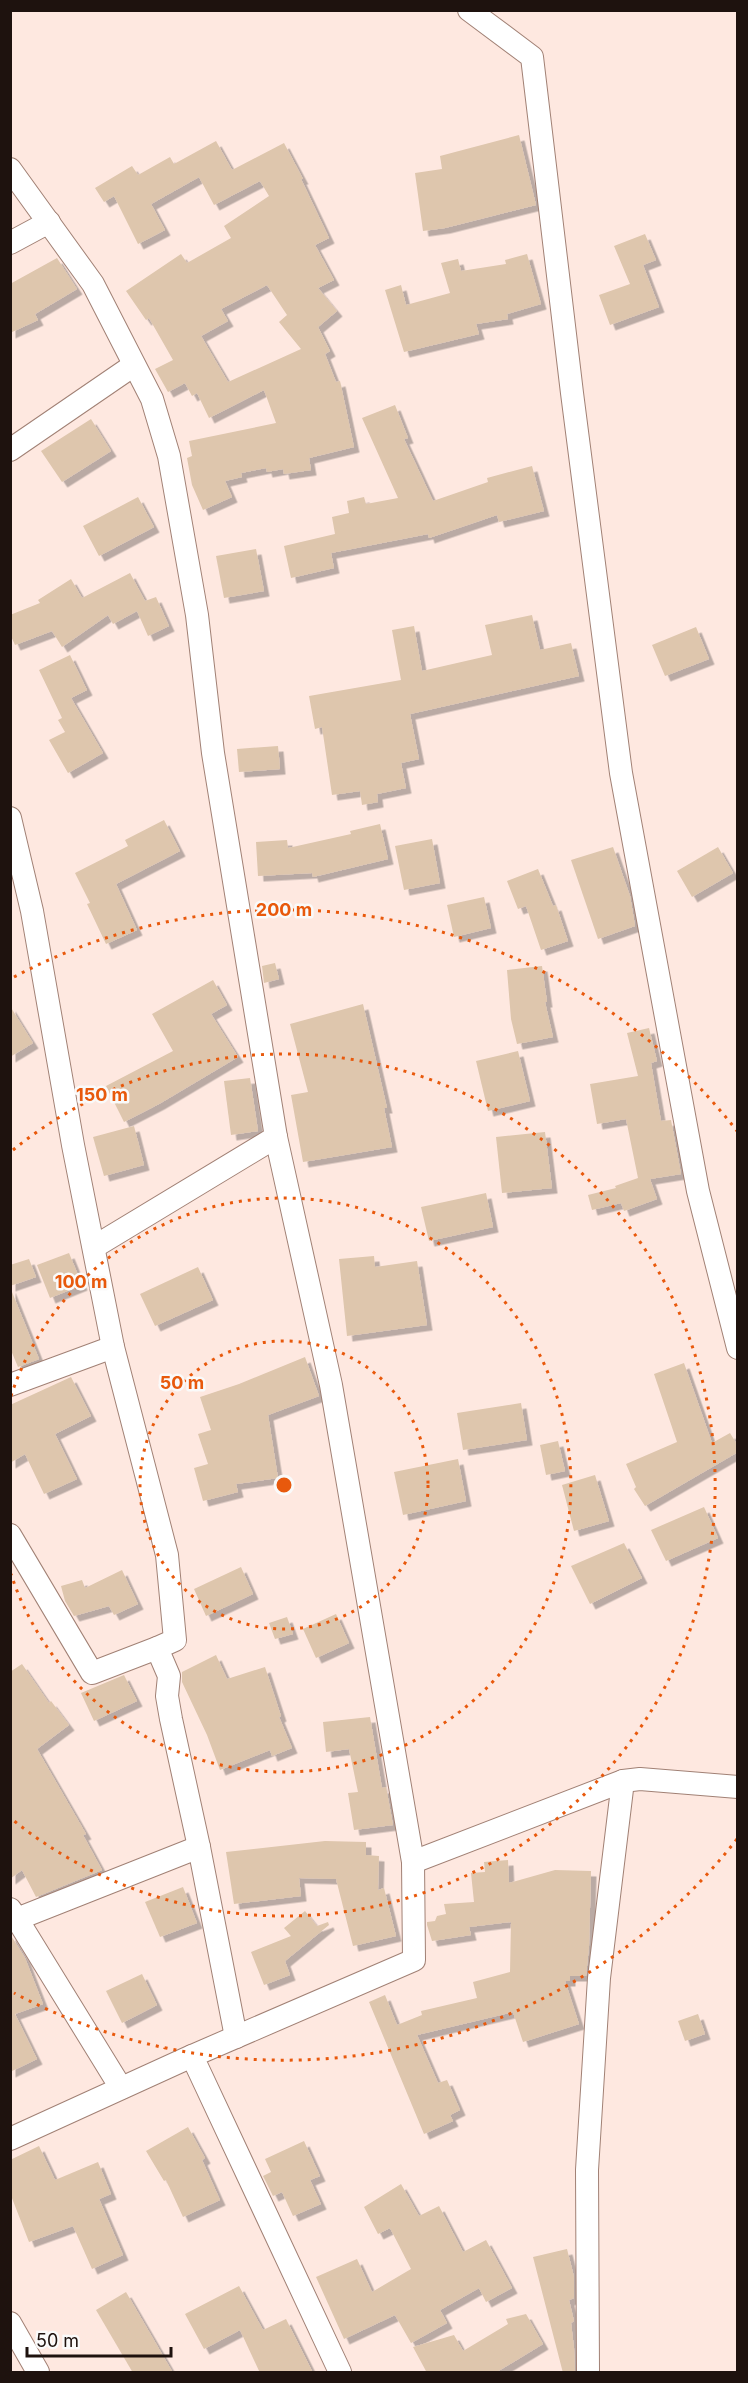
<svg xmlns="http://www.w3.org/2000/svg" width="748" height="2383" viewBox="0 0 748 2383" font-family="Inter,sans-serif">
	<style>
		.building { fill: #dec6ad; fill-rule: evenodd; filter: url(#shadow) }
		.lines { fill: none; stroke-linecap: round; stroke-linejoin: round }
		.minor-casing { stroke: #a18175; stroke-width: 24 }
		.minor { stroke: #fff; stroke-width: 22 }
		.ring { fill: none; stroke: #e8590c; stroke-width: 3; stroke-dasharray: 3 6 }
		.centre { fill: #e8590c; stroke: #fafafa; stroke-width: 3 }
		.ring-label { font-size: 18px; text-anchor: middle; font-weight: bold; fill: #e8590c; stroke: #fafafa; stroke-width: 5; stroke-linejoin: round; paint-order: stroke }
	</style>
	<defs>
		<filter id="shadow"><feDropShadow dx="5.5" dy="5.5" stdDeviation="0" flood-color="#0004"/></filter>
	</defs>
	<rect width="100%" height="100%" fill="#fee8e0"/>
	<g class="building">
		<path d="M519,135l17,70 -91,23 -22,3 -8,-58 27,-4 -2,-13z"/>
		<path d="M216,141l16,29 52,-27 19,36h-2l28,59 -14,7 19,35 -16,8 19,23 -19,16 12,24 -5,3 11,28 4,-1 14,66 -45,11 2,12 -27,4 -1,-5 -16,3 -1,-4 -25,5 1,4 -17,4 7,16 -29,13 -11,-25 -5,-27 5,-2 -3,-15 87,-18 -12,-33 -55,28 -12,-25 -5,3 -7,-13 -17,9 -13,-23 18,-9 -24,-42 -3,2 -20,-29 55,-37 6,9 44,-25 -7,-12 45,-30 -9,-15 -46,24 -15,-28 -48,27 14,26 -27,14 -24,-48 -10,6 -9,-14 37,-22 6,9 32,-18 4,7zM267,285l20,30 -8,7 22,27 -73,33 -27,-46 27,-15 -7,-12z"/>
		<path d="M645,234l11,26 -13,5 16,42 -49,18 -11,-30 31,-11 -16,-38z"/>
		<path d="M527,254l14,50 -34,10 1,5 -32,5 3,10 -75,18 -19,-62 16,-5 5,20 44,-12 -9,-30 17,-4 3,12 45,-7 -1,-4z"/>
		<path d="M57,258l20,31 -42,25 3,6 -28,13v-49z"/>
		<path d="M395,405l13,33 -4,1 29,62 55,-19 -1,-4 45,-12 12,45 -45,11 -2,-7 -68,23 -1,-4 -97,19 3,15 -43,10 -7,-32 51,-12 -3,-17 17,-4 -2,-12 17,-4 2,7 32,-6 -36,-80z"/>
		<path d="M91,419l20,32 -49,31 -21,-31z"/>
		<path d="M138,497l16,30 -55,29 -16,-30z"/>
		<path d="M256,549l8,42 -40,7 -8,-42z"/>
		<path d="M130,573l15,28 11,-4 13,29 -21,10 -11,-25 -24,13 -5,-9 -46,32 -10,-16 -37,14 -5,-11v-19l30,-12 -2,-3 33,-21 11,19z"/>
		<path d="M532,615l8,35 31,-7 8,33 -169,38 9,45 -18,4 5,25 -29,6 1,8 -16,3 -2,-14 -28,4 -10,-68 -7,2 -6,-33 92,-16 -9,-50 22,-4 8,45 70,-16 -7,-30z"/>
		<path d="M696,627l13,32 -44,17 -13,-31z"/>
		<path d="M70,655l17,35 -16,8 32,55 -35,20 -19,-33 16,-8 -7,-12 4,-2 -23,-48z"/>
		<path d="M278,746l2,23 -41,3 -2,-23z"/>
		<path d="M164,820l16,31 -64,33 21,46 -31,14 -19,-40 3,-1 -15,-30 53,-27 -3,-6z"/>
		<path d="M380,824l8,35 -75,18 -1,-4 -54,3 -2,-34 31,-2 1,8 63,-14 -1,-3z"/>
		<path d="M432,839l8,44 -36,7 -9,-44z"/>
		<path d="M613,847l17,49 5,30 -37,13 -27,-79z"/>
		<path d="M718,847l15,26 -41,24 -15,-26z"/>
		<path d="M538,869l15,37 3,-1 12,36 -27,9 -15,-44 -8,3 -11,-28z"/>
		<path d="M484,897l7,31 -37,9 -7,-32z"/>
		<path d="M275,963l4,16 -15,4 -2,-17z"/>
		<path d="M542,966l5,36h-2l8,35 -36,7 -6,-25 -4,-49z"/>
		<path d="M213,980l14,25 -16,9 27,43 -79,47 -35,18 -18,-36 67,-35 -21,-37z"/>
		<path d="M363,1004l24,104h-3l8,39 -89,15 -12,-67 17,-3 -18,-68z"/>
		<path d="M10,1006l23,37 -23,14z"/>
		<path d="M649,1028l8,33 -6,2 10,58 10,-1 10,54 -31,5 7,20 -33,12 -3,-8 -29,7 -4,-15 28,-7 -1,-2 23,-8 -12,-59 -29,5 -7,-40 48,-8 -11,-43z"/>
		<path d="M518,1051l12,50 -42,10 -12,-50z"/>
		<path d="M250,1078l8,53 -27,4 -7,-54z"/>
		<path d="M134,1126l10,39 -40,11 -11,-39z"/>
		<path d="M545,1132l7,56 -50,5 -6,-56z"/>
		<path d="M486,1193l7,34 -64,14 -8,-34z"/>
		<path d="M69,1253l13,32 -32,13 -13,-33z"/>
		<path d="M374,1256l1,11 42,-6 10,64 -80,11 -8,-77z"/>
		<path d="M29,1259l7,18 -26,9v-21z"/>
		<path d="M198,1267l15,33 -58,26 -15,-32z"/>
		<path d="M10,1287l29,72 -21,8 -8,-19z"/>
		<path d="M305,1357l14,39 -51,19 10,63 -42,6 2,8 -35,9 -9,-33 14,-4 -10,-30 13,-4 -11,-33 39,-13z"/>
		<path d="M684,1363l28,80 18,-10 8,13v6l-93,54 -11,-17 2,-2 -10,-23 51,-22 -23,-68z"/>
		<path d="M71,1377l20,39 -36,18 22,45 -33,15 -19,-40 -15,9v-58z"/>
		<path d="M521,1403l6,37 -64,10 -6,-37z"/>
		<path d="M558,1441l7,30 -19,4 -6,-30z"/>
		<path d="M458,1459l8,42 -63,14 -9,-43z"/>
		<path d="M595,1475l14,46 -35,10 -12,-46z"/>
		<path d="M704,1507l14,31 -52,23 -15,-31z"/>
		<path d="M624,1543l18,35 -52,26 -19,-38z"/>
		<path d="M241,1567l12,27 -47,22 -12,-27z"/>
		<path d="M122,1570l16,34 -24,11 -5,-9 -35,10 -9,-15 -4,-15 21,-6 3,8z"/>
		<path d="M336,1614l13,29 -33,15 -13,-29z"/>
		<path d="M287,1617l6,17 -18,5 -6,-16z"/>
		<path d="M216,1655l11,24 38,-12 16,49 -2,1 13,31 -20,8 -2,-6 -50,20 -13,-35 -25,-53v-10z"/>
		<path d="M22,1664l27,39 2,-2 18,24 -32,24 49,85 -3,1 19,35 -66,27 -14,-27 -12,9v-207z"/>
		<path d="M124,1675l13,26 -43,20 -13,-28z"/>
		<path d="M370,1717l12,71 4,-1 7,38 -39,5 -6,-37 10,-1 -9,-43 -23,3 -3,-30z"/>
		<path d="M325,1841l41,1v13l13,1 -1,34 6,-2 12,48 -43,10 -17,-67 -37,-1 2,18 -67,8 -8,-52z"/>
		<path d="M508,1860l1,23 46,-13 36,1 -2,75 -3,30h-16v5h-5l14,43 -56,18 -10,-30 -96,23 21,48 9,-3 13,30 -10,5 3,6 -29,13 -55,-132 16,-7 12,30 25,-10 -1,-4 56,-13 -4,-16 37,-10 1,-50 -42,5 2,8 -39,6 -5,-16v-3l8,-1 2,-5 9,-2 -2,-10 30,-2 -3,-29 14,-1 -1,-10z"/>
		<path d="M183,1887l14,36 -37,14 -15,-35z"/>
		<path d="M305,1911l12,15 11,-4 1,3 -44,36 5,14 -26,10 -13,-33 40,-16 -7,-8z"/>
		<path d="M10,1934l15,24 18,46 -28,10 22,45 -27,13z"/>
		<path d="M142,1974l15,31 -35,18 -16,-32z"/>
		<path d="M698,2014l7,20 -20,7 -7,-20z"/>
		<path d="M188,2127l17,31 -3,2 18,40 -37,17 -17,-37 -2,1 -18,-30z"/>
		<path d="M304,2141l16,35 -10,4 11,24 -28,12 -11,-24 -9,4 -10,-20 8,-4 -6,-13z"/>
		<path d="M39,2146l16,34 43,-18 13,32 -12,5 24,56 -31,14 -19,-43 -44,16 -19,-49v-33z"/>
		<path d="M401,2184l18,32 20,-10 24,46 23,-12 26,48 -26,14 -7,-14 -39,22 7,13 -36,20 -16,-28 -51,24 -28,-62 41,-18 15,33 39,-23 -21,-41 -12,6 -14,-27z"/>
		<path d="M567,2249l7,28v21l-5,2 5,21 -3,2 3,25 1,25h-12l-30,-116z"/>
		<path d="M239,2286l24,44 23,-11 27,54h-53l-20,-43 -36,19 -19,-35z"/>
		<path d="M126,2292l47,81h-40l-37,-63z"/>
		<path d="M526,2314l17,30 -48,29h-68l-14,-26 41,-12 9,16 45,-27 -2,-5z"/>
	</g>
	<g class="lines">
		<defs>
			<g id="minor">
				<path d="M469,10l63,47 40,336 49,380 77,418 40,157"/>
				<path d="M10,169l83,115 59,115 17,57 28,159 16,138 63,384 55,248 82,477 1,98 -222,96 148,316"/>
				<path d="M10,243l39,-21"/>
				<path d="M10,450l124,-85"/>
				<path d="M10,818l22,93 41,234 40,202 54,208 8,85 -18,8 12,28 -2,20 4,23 28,128 37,190"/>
				<path d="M94,1247l182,-110"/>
				<path d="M10,1385l103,-38"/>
				<path d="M10,1535l82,138 65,-25"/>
				<path d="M413,1862l210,-81 17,-2 98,8"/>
				<path d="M10,1909l7,10 182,-72"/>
				<path d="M17,1919l104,169"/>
				<path d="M10,2139l182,-83"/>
				<path d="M10,2323l28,49"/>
				<path d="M588,2372l-1,-202 12,-192 24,-197"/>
			</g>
		</defs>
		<use href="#minor" class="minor-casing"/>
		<use href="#minor" class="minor"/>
	</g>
	<g class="ring">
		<circle cx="284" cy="1485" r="144"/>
		<path d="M11 1396A287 287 0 1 1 11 1574"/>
		<path d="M13 1150A431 431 0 1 1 13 1820"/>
		<path d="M737 1839A575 575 0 0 1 14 1993M14 977A575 575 0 0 1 737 1131"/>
	</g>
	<circle cx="284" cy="1485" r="9" class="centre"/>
	<g class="ring-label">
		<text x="284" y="916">200 m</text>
		<text x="102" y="1101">150 m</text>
		<text x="81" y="1288">100 m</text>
		<text x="182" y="1389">50 m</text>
	</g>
	<rect width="748" height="2383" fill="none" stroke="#1e120e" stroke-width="24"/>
	<path d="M27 2347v9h144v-9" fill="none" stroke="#1e120e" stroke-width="3"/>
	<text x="36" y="2347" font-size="18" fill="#1e120e" stroke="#fafafa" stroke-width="4.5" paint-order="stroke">50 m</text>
</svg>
